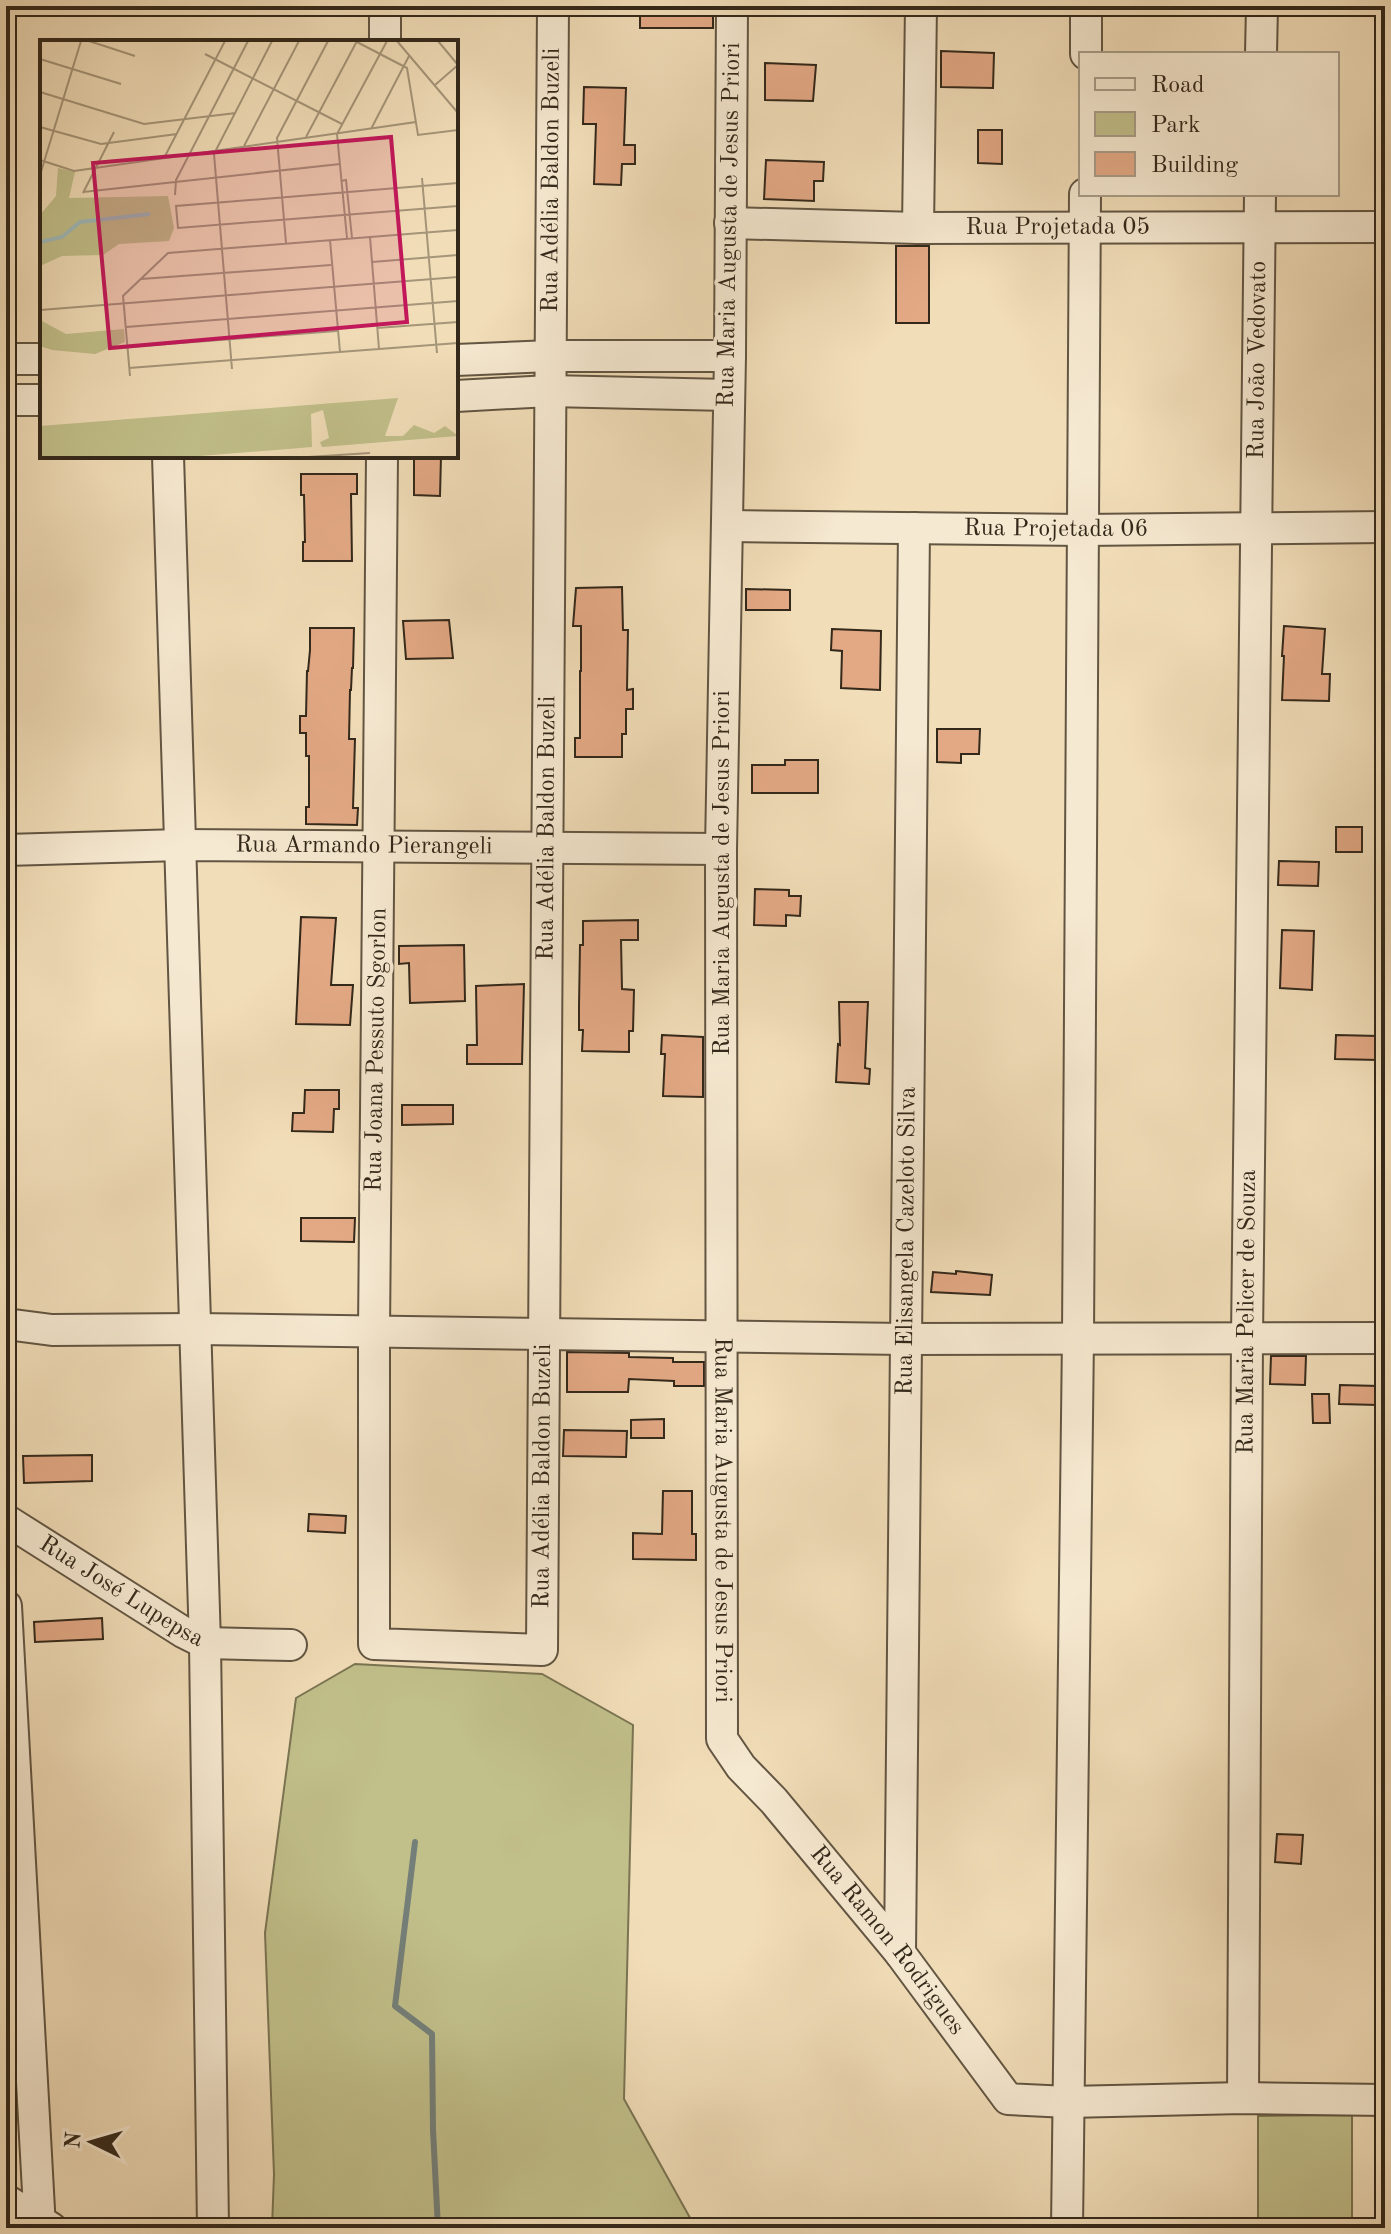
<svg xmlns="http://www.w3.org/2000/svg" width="1391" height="2234" viewBox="0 0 1391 2234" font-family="'Old Standard TT',serif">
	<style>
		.green { fill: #c1bf8a; stroke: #7a7452; stroke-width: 2 }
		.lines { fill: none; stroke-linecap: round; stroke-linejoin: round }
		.stream { stroke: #747f79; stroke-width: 6 }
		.building { fill: #e3a985; stroke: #33281a; stroke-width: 2 }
		.minor-casing { stroke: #625542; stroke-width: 34 }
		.minor { stroke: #f6e9d1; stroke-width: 30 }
		.labels { text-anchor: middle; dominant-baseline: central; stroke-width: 7; stroke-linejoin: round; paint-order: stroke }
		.street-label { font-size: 24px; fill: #33281a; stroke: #f6e9d1 }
		.inset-river { fill: none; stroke: #9fb9b9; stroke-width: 4 }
		.inset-road { fill: none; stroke: #a59579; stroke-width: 2 }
		.view { fill: #c2185b; fill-opacity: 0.15; stroke: #c2185b; stroke-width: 4 }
		.inset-edge { fill: none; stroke: #33281a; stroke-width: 4 }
	</style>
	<rect width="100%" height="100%" fill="#f1ddb8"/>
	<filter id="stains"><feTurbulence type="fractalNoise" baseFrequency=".0025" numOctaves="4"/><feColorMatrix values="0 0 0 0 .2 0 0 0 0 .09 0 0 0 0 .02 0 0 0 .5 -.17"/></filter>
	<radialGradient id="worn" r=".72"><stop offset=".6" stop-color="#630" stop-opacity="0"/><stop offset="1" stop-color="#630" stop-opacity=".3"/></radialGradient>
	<g class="green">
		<path d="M355,1664l187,10 91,51 -9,374 70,126v3h-422l2,-54 -9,-241 31,-235z"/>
		<path d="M1352,2115v103l5,10h-99v-112z"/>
	</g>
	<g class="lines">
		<path class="stream" d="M415,1842l-20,164 37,28 1,96 5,98"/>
	</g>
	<g class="building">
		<path d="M640,7l73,1v20h-73z"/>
		<path d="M941,51l53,2 -1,35 -52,-1z"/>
		<path d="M765,63l51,2 -3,36 -48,-1z"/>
		<path d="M584,87l42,1 -2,57h11v19h-13l-1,21 -27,-1 2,-60h-13z"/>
		<path d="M978,130h24v34l-24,-1z"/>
		<path d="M766,160l58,2 -1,19h-9v20l-50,-2z"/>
		<rect x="896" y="246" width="33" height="77"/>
		<path d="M414,456h27l-1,40 -26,-1z"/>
		<path d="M301,474h56v20h-6l1,67h-49v-19h2l-1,-47h-3z"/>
		<path d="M622,587l1,43h5l-1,60 6,-1v20h-7v25h-4v23h-47v-19h5v-67h1v-45h-8l3,-38z"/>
		<path d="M746,589l44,1v20h-44z"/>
		<path d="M449,620l4,38 -47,1 -3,-38z"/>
		<path d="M1284,626l41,3 -3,45h8l-1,27 -47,-1 2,-44h-2z"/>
		<path d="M310,628h44l-1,40h-1l-1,22h-1l-1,49h6l-2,69h5l-1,17 -51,-1v-17h3v-51h-3v-23h-6v-17h6l1,-45h1l2,-21z"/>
		<path d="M832,629l49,2 -1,59 -39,-2 1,-37 -11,-1z"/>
		<path d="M937,729h43l-1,25h-18v9l-24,-1z"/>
		<path d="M785,760h33v33h-66v-28h33z"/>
		<rect x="1336" y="827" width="26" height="25"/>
		<path d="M1279,861l40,1 -1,24 -40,-1z"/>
		<path d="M755,889l34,1v6h12l-1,20 -14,-1v11l-32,-1z"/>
		<path d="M301,917l35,1 -5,67h22l-3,40 -54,-1z"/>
		<path d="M638,920v20h-17l1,49 12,1 -1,41h-4v21l-47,-1 1,-21h-4v-24l1,-61h3v-24z"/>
		<path d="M1282,930l32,1 -2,59 -32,-2z"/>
		<path d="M464,945l1,56 -55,2 -1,-40 -10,1v-18z"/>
		<path d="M524,984l-2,80h-55v-19h10l-1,-59z"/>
		<path d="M839,1002h29l-3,66 5,1 -1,15 -33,-2 2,-38 2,1z"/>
		<path d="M662,1035l41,2v60l-40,-1 2,-42h-4z"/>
		<path d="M1336,1035l42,1v24l-43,-1z"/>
		<path d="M305,1090h34v19h-5l-1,23 -41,-1 1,-18h11z"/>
		<path d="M402,1105h51v19l-51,1z"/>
		<path d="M301,1218h54l-1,24 -53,-1z"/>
		<path d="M956,1271l36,4 -2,20 -59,-3 2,-20 23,2z"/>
		<path d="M567,1352l62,1v4l44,1v4h31v24h-30v-5l-45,-2 -1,13h-61z"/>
		<path d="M1271,1356h35l-1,29 -35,-1z"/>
		<path d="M1340,1385l39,1 -1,19 -39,-1z"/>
		<path d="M1312,1394h17l1,29h-17z"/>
		<path d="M664,1419v19h-33v-18z"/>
		<path d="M564,1430l63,1 -1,26 -63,-1z"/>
		<path d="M92,1455v26l-68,2 -1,-27z"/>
		<path d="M663,1491h29v43h4v26l-63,-1v-26l29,1z"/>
		<path d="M309,1514l37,2 -1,17 -37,-2z"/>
		<path d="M102,1618l1,21 -68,3 -1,-20z"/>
		<path d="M1277,1834l26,1 -2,29 -26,-2z"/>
	</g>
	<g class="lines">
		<defs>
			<g id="minor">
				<path id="s1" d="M732,6l-2,350 -9,493 1,890 19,28 33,34 126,152 108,146 60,3 175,-4 142,2"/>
				<path d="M385,42v-36"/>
				<path d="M1086,54v-48"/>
				<path d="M1261,54l1,-48"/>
				<path id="s2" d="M730,223l188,5 467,-1"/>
				<path d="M918,228l3,-222"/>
				<path d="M6,359h36"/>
				<path d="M456,360l95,-4h179"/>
				<path d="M456,396l93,-5 179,4"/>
				<path d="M6,400h36"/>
				<path d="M168,456l37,1187 8,585"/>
				<path id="s3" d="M382,456l-8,875v313l168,6 11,-1644"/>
				<path id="s4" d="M728,526l355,4 302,-3"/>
				<path id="s5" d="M6,850l175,-5 540,4"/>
				<path d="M6,1324l46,6 144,-1 709,10 480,-1"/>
				<path id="s6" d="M6,1520l177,112 22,11 86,2"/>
				<path d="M6,1606l34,622"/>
				<path id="s7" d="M900,1953l14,-1425"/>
				<path id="s8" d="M1243,2098l4,-760 13,-1144"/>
				<path d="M6,2200l45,28"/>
				<path d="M1067,2228l11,-891 7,-1143"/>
			</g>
		</defs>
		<use href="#minor" class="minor-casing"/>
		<use href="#minor" class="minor"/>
	</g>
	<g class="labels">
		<g class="street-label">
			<text stroke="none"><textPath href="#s3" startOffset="2826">Rua Adélia Baldon Buzeli</textPath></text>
			<text transform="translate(730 225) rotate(-89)">Rua Maria Augusta de Jesus Priori</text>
			<text stroke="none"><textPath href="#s2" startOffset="328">Rua Projetada 05</textPath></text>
			<text stroke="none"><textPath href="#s8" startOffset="1738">Rua João Vedovato</textPath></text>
			<text stroke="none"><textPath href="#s4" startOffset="328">Rua Projetada 06</textPath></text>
			<text stroke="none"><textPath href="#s3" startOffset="2178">Rua Adélia Baldon Buzeli</textPath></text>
			<text stroke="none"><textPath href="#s5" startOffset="358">Rua Armando Pierangeli</textPath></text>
			<text transform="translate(723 873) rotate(-90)">Rua Maria Augusta de Jesus Priori</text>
			<text transform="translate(377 1050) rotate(-89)">Rua Joana Pessuto Sgorlon</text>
			<text stroke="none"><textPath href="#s7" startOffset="712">Rua Elisangela Cazeloto Silva</textPath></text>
			<text stroke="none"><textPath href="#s8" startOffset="786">Rua Maria Pelicer de Souza</textPath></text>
			<text stroke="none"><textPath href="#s3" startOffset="1530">Rua Adélia Baldon Buzeli</textPath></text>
			<text stroke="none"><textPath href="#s1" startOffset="1514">Rua Maria Augusta de Jesus Priori</textPath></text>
			<text stroke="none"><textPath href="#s6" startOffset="136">Rua José Lupepsa</textPath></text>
			<text stroke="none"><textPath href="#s1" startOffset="1994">Rua Ramon Rodrigues</textPath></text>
		</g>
	</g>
	<g transform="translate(40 40)">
		<rect width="418" height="418" fill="#f1ddb8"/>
		<path d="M18,128l17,4 -6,26 99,-2 6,32 -5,13 -50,3 -16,11 -41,1 -22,10v-51l16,-19zM0,280l26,14 58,-5 1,13 -30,12 -43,-4 -12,-4zM358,358l-13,38h18l11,-11 20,8 11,-7 13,10 -136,11 -2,-5 9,-4 -6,-28 -12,4 1,33 -124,10h-148v-31z" fill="#c1bf8a"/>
		<path class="inset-river" d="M0,202l22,-5 18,-15 70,-8"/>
		<path class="inset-road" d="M49,1l46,15M315,1l52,27 11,67 40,-5M357,1l61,72M398,1l20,24M165,14l137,70M0,19l81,25M395,45l23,-20M0,52l104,32 92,-11M0,87l61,17 76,-10M331,89l38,-73M266,97l51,-96M204,106l55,-105M124,118l61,-117M0,120l34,11 342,-49M0,135l41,-134M382,138l15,175M301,141l5,-1 6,58M418,143l-282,23 2,22 280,-22M43,152l257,-28M43,153l31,-61M135,155l1,-15 72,-139M330,197l9,112M307,198l-10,-104 50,-93M290,200l10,112M246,203l-9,-105 51,-97M332,222l86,-7M101,239l190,-14M0,270l418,-33M86,287l332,-26M337,288l81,-6M88,307l209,-16M89,328l329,-25M192,329l-18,-215 58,-113M90,336l-7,-80 45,-43 290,-23M268,417l62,-4"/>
		<path class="view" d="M351,97l16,185 -297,26 -17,-185z"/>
		<rect width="418" height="418" class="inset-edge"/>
	</g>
	<rect width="1391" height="2234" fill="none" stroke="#f1ddb8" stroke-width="32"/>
	<rect x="8" y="8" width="1375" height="2218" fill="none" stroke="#33281a" stroke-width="4"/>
	<rect x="16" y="16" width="1359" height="2202" fill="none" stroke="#33281a" stroke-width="2"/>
	<rect x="1079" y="52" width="260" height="144" fill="#f6e9d1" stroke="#a89c88" stroke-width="2"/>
	<rect x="1095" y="78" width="40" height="12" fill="#f6e9d1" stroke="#a89c88" stroke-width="2"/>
	<text x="1151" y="92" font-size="24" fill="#33281a">Road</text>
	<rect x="1095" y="112" width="40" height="24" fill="#c1bf8a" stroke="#a89c88" stroke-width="2"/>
	<text x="1151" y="132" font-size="24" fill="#33281a">Park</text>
	<rect x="1095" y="152" width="40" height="24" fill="#e3a985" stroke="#a89c88" stroke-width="2"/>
	<text x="1151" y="172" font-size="24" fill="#33281a">Building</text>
	<g transform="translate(92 2142) rotate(275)" stroke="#f6e9d1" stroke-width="6" paint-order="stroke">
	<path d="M0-6L14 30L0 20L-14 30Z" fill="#33281a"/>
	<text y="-12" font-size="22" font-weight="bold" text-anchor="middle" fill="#33281a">N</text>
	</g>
	<rect width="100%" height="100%" filter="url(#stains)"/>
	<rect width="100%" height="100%" fill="url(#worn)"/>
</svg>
